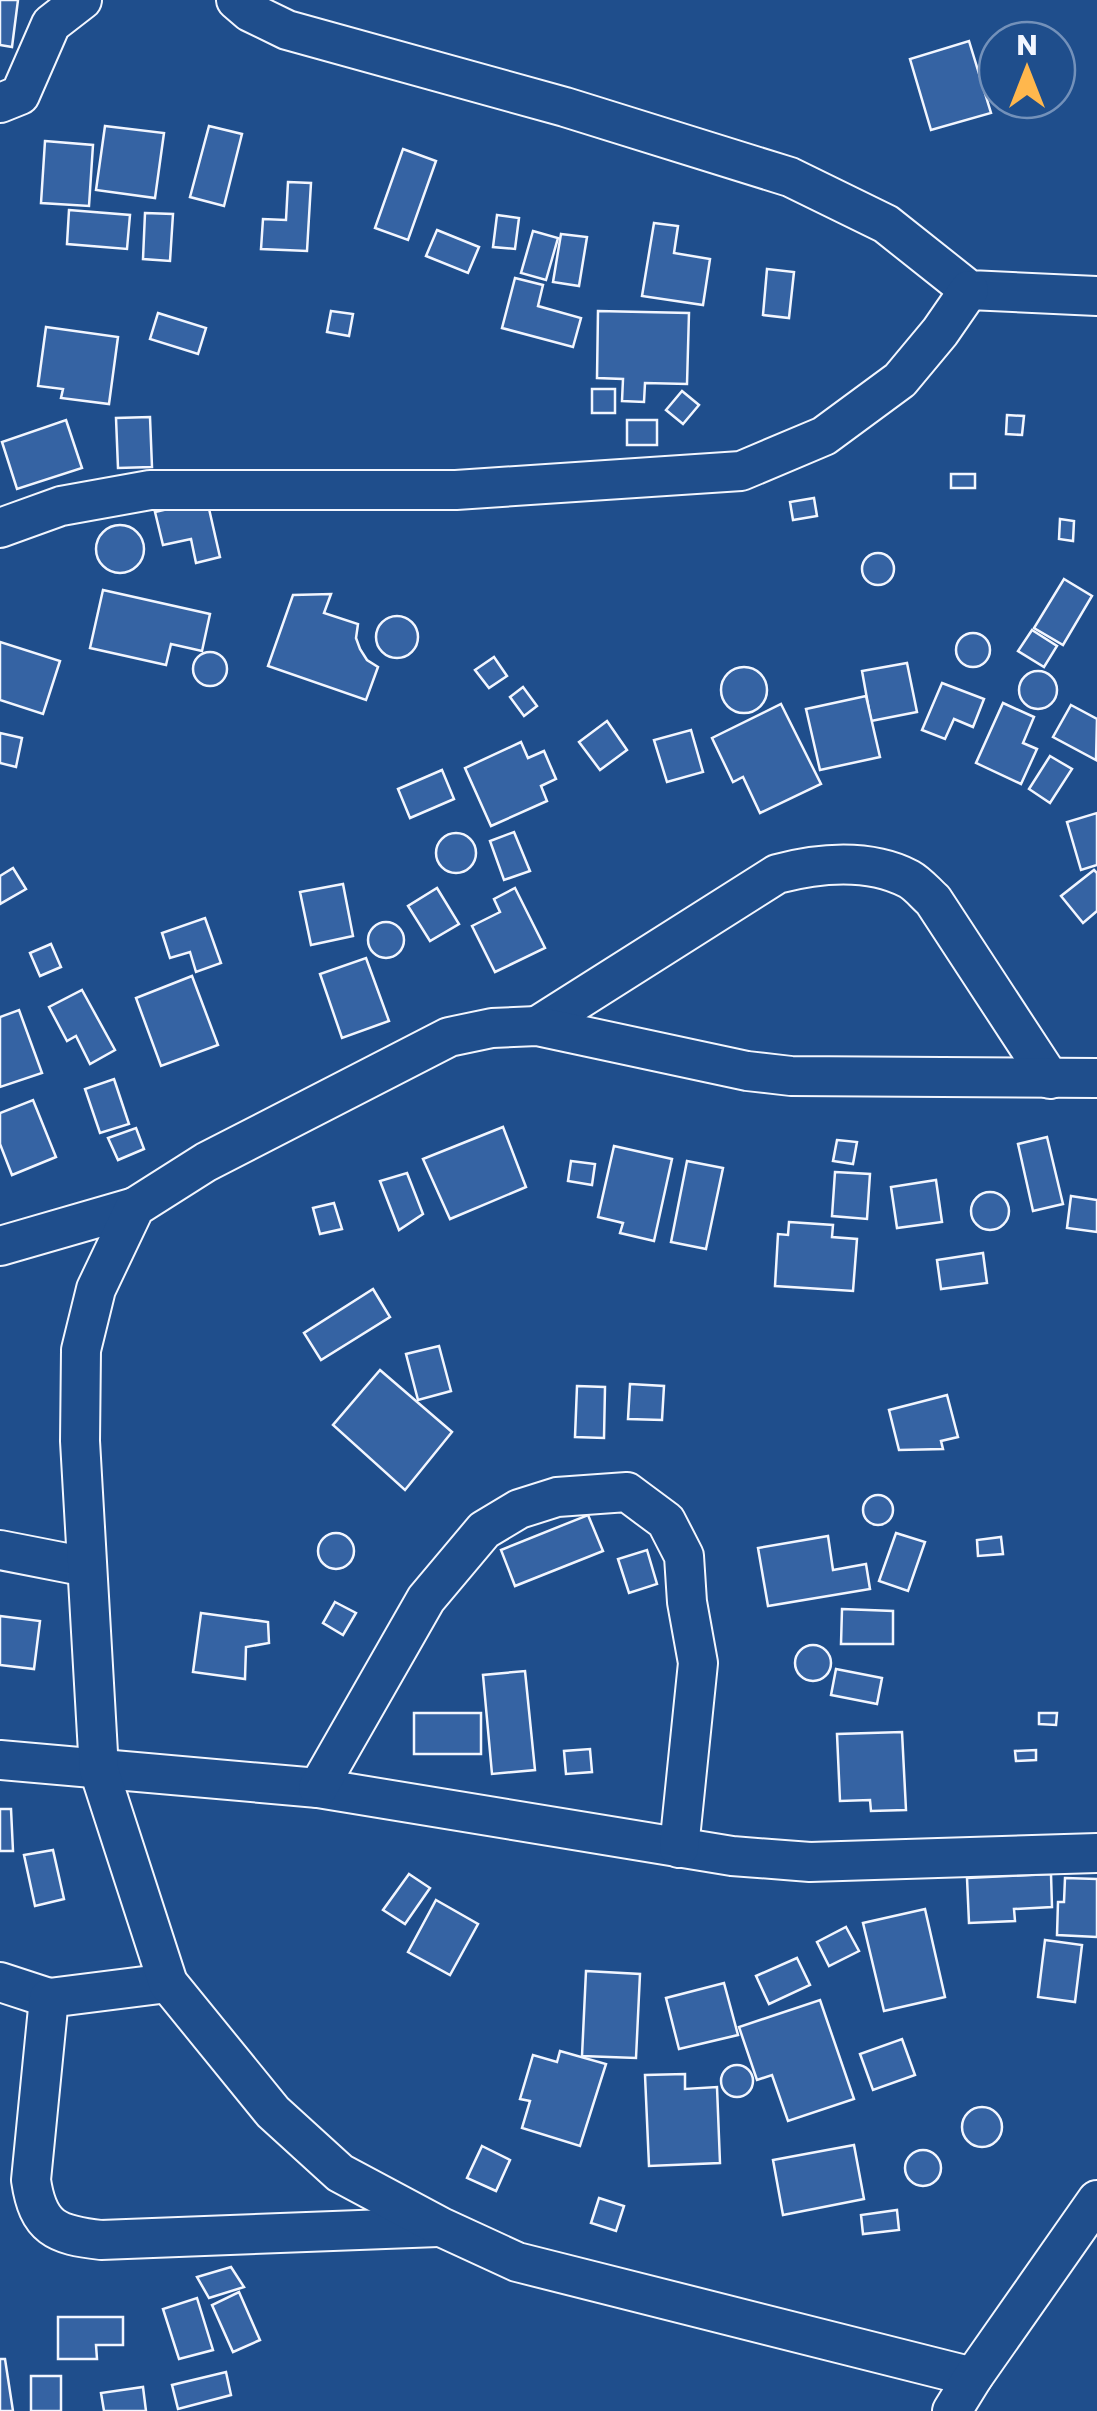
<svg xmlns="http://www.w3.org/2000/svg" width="1097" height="2411" viewBox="0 0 1097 2411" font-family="Poppins,sans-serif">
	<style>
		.building { fill: #3563a3; stroke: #f2f6ff; stroke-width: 2.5 }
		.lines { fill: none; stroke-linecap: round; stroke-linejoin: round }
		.minor-casing { stroke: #f2f6ff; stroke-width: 42 }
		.minor { stroke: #1f4e8c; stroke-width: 38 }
	</style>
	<rect width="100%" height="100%" fill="#1f4e8c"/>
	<g class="building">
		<path d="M0,0h18l-6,47 -12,-2z"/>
		<path d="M969,41l22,72 -60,17 -21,-71z"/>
		<path d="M105,126l59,7 -9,65 -59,-8z"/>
		<path d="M209,126l33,8 -18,72 -34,-9z"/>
		<path d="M45,141l48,4 -4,61 -48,-3z"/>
		<path d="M403,149l33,12 -28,79 -33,-12z"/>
		<path d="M288,182l23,1 -4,68 -46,-2 2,-30 23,1z"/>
		<path d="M69,210l61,5 -3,34 -60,-5z"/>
		<path d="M145,213l28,1 -3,47 -27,-2z"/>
		<path d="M497,215l22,3 -4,31 -22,-2z"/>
		<path d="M654,223l24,3 -4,27 36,6 -7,46 -61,-9z"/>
		<path d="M437,230l42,17 -11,26 -42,-17z"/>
		<path d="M533,231l25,7 -12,42 -25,-7z"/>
		<path d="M561,234l26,3 -8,49 -26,-4z"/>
		<path d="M767,269l27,3 -5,46 -26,-3z"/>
		<path d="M515,278l28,7 -5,21 43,12 -8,29 -71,-19z"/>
		<path d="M331,311l22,3 -4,22 -22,-4z"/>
		<path d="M598,311l91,2 -2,71 -42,-1 -1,19 -22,-1 1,-22 -26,-1z"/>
		<path d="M158,313l48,15 -8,26 -48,-15z"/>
		<path d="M46,327l72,10 -9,67 -48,-6 2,-9 -25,-3z"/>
		<rect x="592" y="389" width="23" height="24"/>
		<path d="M682,391l17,14 -16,19 -17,-14z"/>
		<path d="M1007,415l17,1 -2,19 -16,-1z"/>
		<path d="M150,417l2,50 -34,1 -2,-50z"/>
		<path d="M66,420l16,48 -65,21 -15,-47z"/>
		<rect x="627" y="420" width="30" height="25"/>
		<rect x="951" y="474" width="24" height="14"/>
		<path d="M814,498l3,18 -24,4 -3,-18z"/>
		<path d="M207,500l13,57 -24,6 -5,-24 -28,6 -8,-33z"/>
		<path d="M1060,519l14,2 -1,20 -14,-2z"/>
		<circle cx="120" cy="549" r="24"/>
		<circle cx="878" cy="569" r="16"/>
		<path d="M1064,579l28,17 -29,49 -29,-17z"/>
		<path d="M103,590l107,24 -8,37 -31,-7 -5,21 -76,-17z"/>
		<path d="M331,594l-7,19 34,11 -2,14 4,11 7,11 11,7 -12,33 -98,-34 25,-71z"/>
		<circle cx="397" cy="637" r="21"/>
		<path d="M1032,630l25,16 -13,21 -26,-16z"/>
		<circle cx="973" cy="650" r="17"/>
		<path d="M0,642l60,19 -17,53 -43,-14z"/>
		<circle cx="210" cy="669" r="17"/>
		<path d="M494,657l13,19 -18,12 -14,-18z"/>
		<path d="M907,663l10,49 -46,9 -9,-50z"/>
		<circle cx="744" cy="690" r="23"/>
		<circle cx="1038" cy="690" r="19"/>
		<path d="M942,683l42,16 -11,28 -19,-8 -9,20 -23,-9z"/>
		<path d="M523,687l14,19 -13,10 -14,-19z"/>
		<path d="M866,696l14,61 -60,13 -14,-61z"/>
		<path d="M1003,703l31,14 -11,26 14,6 -16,35 -45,-21z"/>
		<path d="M781,704l40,80 -61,29 -17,-36 -10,5 -21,-44z"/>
		<path d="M1071,705l26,14 -1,41 -43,-23z"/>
		<path d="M607,721l20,29 -27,20 -21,-28z"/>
		<path d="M691,730l12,42 -36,10 -13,-42z"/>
		<path d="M0,733l22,5 -6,29 -16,-4z"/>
		<path d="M521,742l7,16 16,-7 12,28 -15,7 6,15 -56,25 -26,-58z"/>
		<path d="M1050,756l22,13 -22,34 -21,-14z"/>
		<path d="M442,770l12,29 -44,19 -12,-29z"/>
		<path d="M1097,813v52l-16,5 -14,-48z"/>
		<path d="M514,832l16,39 -26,9 -14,-39z"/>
		<circle cx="456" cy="853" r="20"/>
		<path d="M13,868l13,21 -26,15v-28z"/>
		<path d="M1094,870l3,3v38l-14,12 -22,-27z"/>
		<path d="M343,884l10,52 -42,9 -11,-53z"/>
		<path d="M437,888l22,36 -29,17 -22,-35z"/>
		<path d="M515,888l30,60 -50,24 -23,-46 28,-14 -6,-13z"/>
		<path d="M205,918l16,45 -25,9 -6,-20 -20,6 -8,-25z"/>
		<circle cx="386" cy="940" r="18"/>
		<path d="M51,944l10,23 -21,9 -10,-23z"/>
		<path d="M366,958l23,63 -47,17 -22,-64z"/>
		<path d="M192,976l26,69 -57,21 -25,-68z"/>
		<path d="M82,990l33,60 -25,14 -14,-28 -9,5 -18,-34z"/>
		<path d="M19,1010l23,63 -42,14v-70z"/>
		<path d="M114,1079l15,45 -29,9 -15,-44z"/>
		<path d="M33,1100l23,57 -44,18 -12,-31v-31z"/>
		<path d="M503,1127l23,60 -76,32 -27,-60z"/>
		<path d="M136,1128l8,21 -26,11 -10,-22z"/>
		<path d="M1047,1137l16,67 -30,7 -15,-67z"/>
		<path d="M837,1140l20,2 -4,22 -20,-3z"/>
		<path d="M614,1146l58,13 -18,82 -34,-8 3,-10 -25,-6z"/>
		<path d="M571,1161l24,3 -3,21 -24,-4z"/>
		<path d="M687,1161l36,7 -17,81 -35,-7z"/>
		<path d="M835,1172l35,2 -3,45 -35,-3z"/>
		<path d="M407,1173l16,41 -24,16 -19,-49z"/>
		<path d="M936,1180l6,42 -45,6 -6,-41z"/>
		<circle cx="990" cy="1211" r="19"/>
		<path d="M1071,1196l26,4v32l-30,-4z"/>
		<path d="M334,1203l8,26 -22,5 -7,-26z"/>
		<path d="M789,1222l44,3 -1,12 25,2 -4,52 -78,-5 3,-52 10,1z"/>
		<path d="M983,1253l4,30 -46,6 -4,-29z"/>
		<path d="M373,1289l17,28 -69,43 -17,-27z"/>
		<path d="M439,1346l12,45 -33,9 -12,-46z"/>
		<path d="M380,1370l72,62 -47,58 -72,-65z"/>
		<path d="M630,1384l34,2 -2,34 -34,-1z"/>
		<path d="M577,1386l28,1 -1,51 -29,-1z"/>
		<path d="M947,1395l11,42 -17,4 2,8 -44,1 -10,-40z"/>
		<circle cx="878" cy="1510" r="15"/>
		<path d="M588,1515l15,36 -88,35 -14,-36z"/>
		<circle cx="336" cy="1551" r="18"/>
		<path d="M896,1533l29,9 -17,49 -29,-10z"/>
		<path d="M828,1536l5,34 33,-6 4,25 -102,17 -10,-58z"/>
		<path d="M1001,1537l2,17 -25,2 -1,-16z"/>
		<path d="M647,1550l10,34 -28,9 -11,-34z"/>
		<path d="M335,1602l21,11 -13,22 -20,-12z"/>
		<path d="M842,1609l51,2v33h-52z"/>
		<path d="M201,1613l67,9 1,21 -23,4 -1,32 -52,-7z"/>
		<path d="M0,1616l40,5 -6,48 -34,-4z"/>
		<circle cx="813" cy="1663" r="18"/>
		<path d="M836,1669l46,9 -5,26 -46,-9z"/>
		<path d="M525,1671l10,99 -43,4 -9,-99z"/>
		<rect x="414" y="1713" width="67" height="41"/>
		<path d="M1039,1713h18l-1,12 -17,-1z"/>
		<path d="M902,1732l4,78 -35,1 -1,-11 -30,1 -3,-67z"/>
		<path d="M590,1749l2,23 -26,2 -2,-23z"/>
		<path d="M1036,1750v10l-20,1 -1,-10z"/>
		<path d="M0,1809h11l2,42h-13z"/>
		<path d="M53,1850l11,49 -29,7 -11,-51z"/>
		<path d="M409,1874l21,14 -25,36 -22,-14z"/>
		<path d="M1051,1874l1,33 -38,2 1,12 -46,2 -2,-45z"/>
		<path d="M1065,1878l32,1v58l-40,-2 1,-33h6z"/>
		<path d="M436,1900l42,24 -28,51 -42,-23z"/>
		<path d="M925,1909l20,88 -61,14 -21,-88z"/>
		<path d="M846,1927l13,24 -30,15 -12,-24z"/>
		<path d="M1045,1940l37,5 -7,57 -37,-5z"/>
		<path d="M797,1958l13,27 -41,19 -13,-28z"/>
		<path d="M586,1971l54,3 -4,84 -54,-2z"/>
		<path d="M724,1983l14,52 -59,14 -13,-51z"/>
		<path d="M820,2000l34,99 -66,22 -16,-46 -15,5 -18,-53z"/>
		<path d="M902,2039l13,36 -42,15 -13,-36z"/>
		<path d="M560,2051l46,13 -26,82 -58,-18 8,-27 -10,-2 13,-44 24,7z"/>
		<circle cx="737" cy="2081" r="16"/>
		<path d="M685,2074v15l32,-2 3,76 -71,3 -4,-91z"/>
		<circle cx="982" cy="2127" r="20"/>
		<path d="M854,2145l10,54 -81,16 -10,-55z"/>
		<path d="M482,2146l28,14 -14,31 -29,-13z"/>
		<circle cx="923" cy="2168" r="18"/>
		<path d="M599,2198l25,8 -8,25 -25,-8z"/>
		<path d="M897,2210l2,20 -36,4 -2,-19z"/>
		<path d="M231,2267l13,20 -35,11 -12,-21z"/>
		<path d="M239,2292l21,48 -27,12 -21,-47z"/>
		<path d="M197,2298l16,52 -34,9 -16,-50z"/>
		<path d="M58,2317h65v28h-27l1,14h-39z"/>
		<path d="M0,2359h5l8,52h-13z"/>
		<path d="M226,2372l5,23 -53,14 -6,-24z"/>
		<rect x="31" y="2376" width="30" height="35"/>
		<path d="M143,2387l3,24h-42l-3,-18z"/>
	</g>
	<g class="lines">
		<defs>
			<g id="minor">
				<path d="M236,0l14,12 37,18 278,77 225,70 96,47 83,66 128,6"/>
				<path d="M0,103l20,-8 31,-71 31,-24"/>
				<path d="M0,528l61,-22 89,-16h306l285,-19 83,-35 76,-56 40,-48 29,-42"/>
				<path d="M537,1026l240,-152c41,-11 92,-16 132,5 9,5 16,14 24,21l117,179"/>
				<path d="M0,1246l135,-39"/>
				<path d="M0,1550l87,17"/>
				<path d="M0,1760l318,28 414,68 78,6 287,-9"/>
				<path d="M318,1788l108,-189 58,-69 35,-21 38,-12 70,-5 39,29 18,35 3,46 11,61 -19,185"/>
				<path d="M0,1982l49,16"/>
				<path d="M168,1983l-119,15 -18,182c7,48 25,55 70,60l337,-13"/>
				<path d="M973,2377l-456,-115 -76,-35 -101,-54 -67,-61 -105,-129 -69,-213 -19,-329 1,-91 15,-61 39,-82 71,-45 243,-125 43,-9 45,-2 210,45 44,5 306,2"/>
				<path d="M952,2411l21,-34 124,-177"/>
			</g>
		</defs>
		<use href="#minor" class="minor-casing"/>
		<use href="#minor" class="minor"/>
	</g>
	<g transform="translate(1027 70)"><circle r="48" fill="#1f4e8c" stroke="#7391ba" stroke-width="2.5"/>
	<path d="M0-8L18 38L0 25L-18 38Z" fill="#ffb74d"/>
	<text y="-15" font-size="28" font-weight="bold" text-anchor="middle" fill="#f2f6ff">N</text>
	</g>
</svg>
